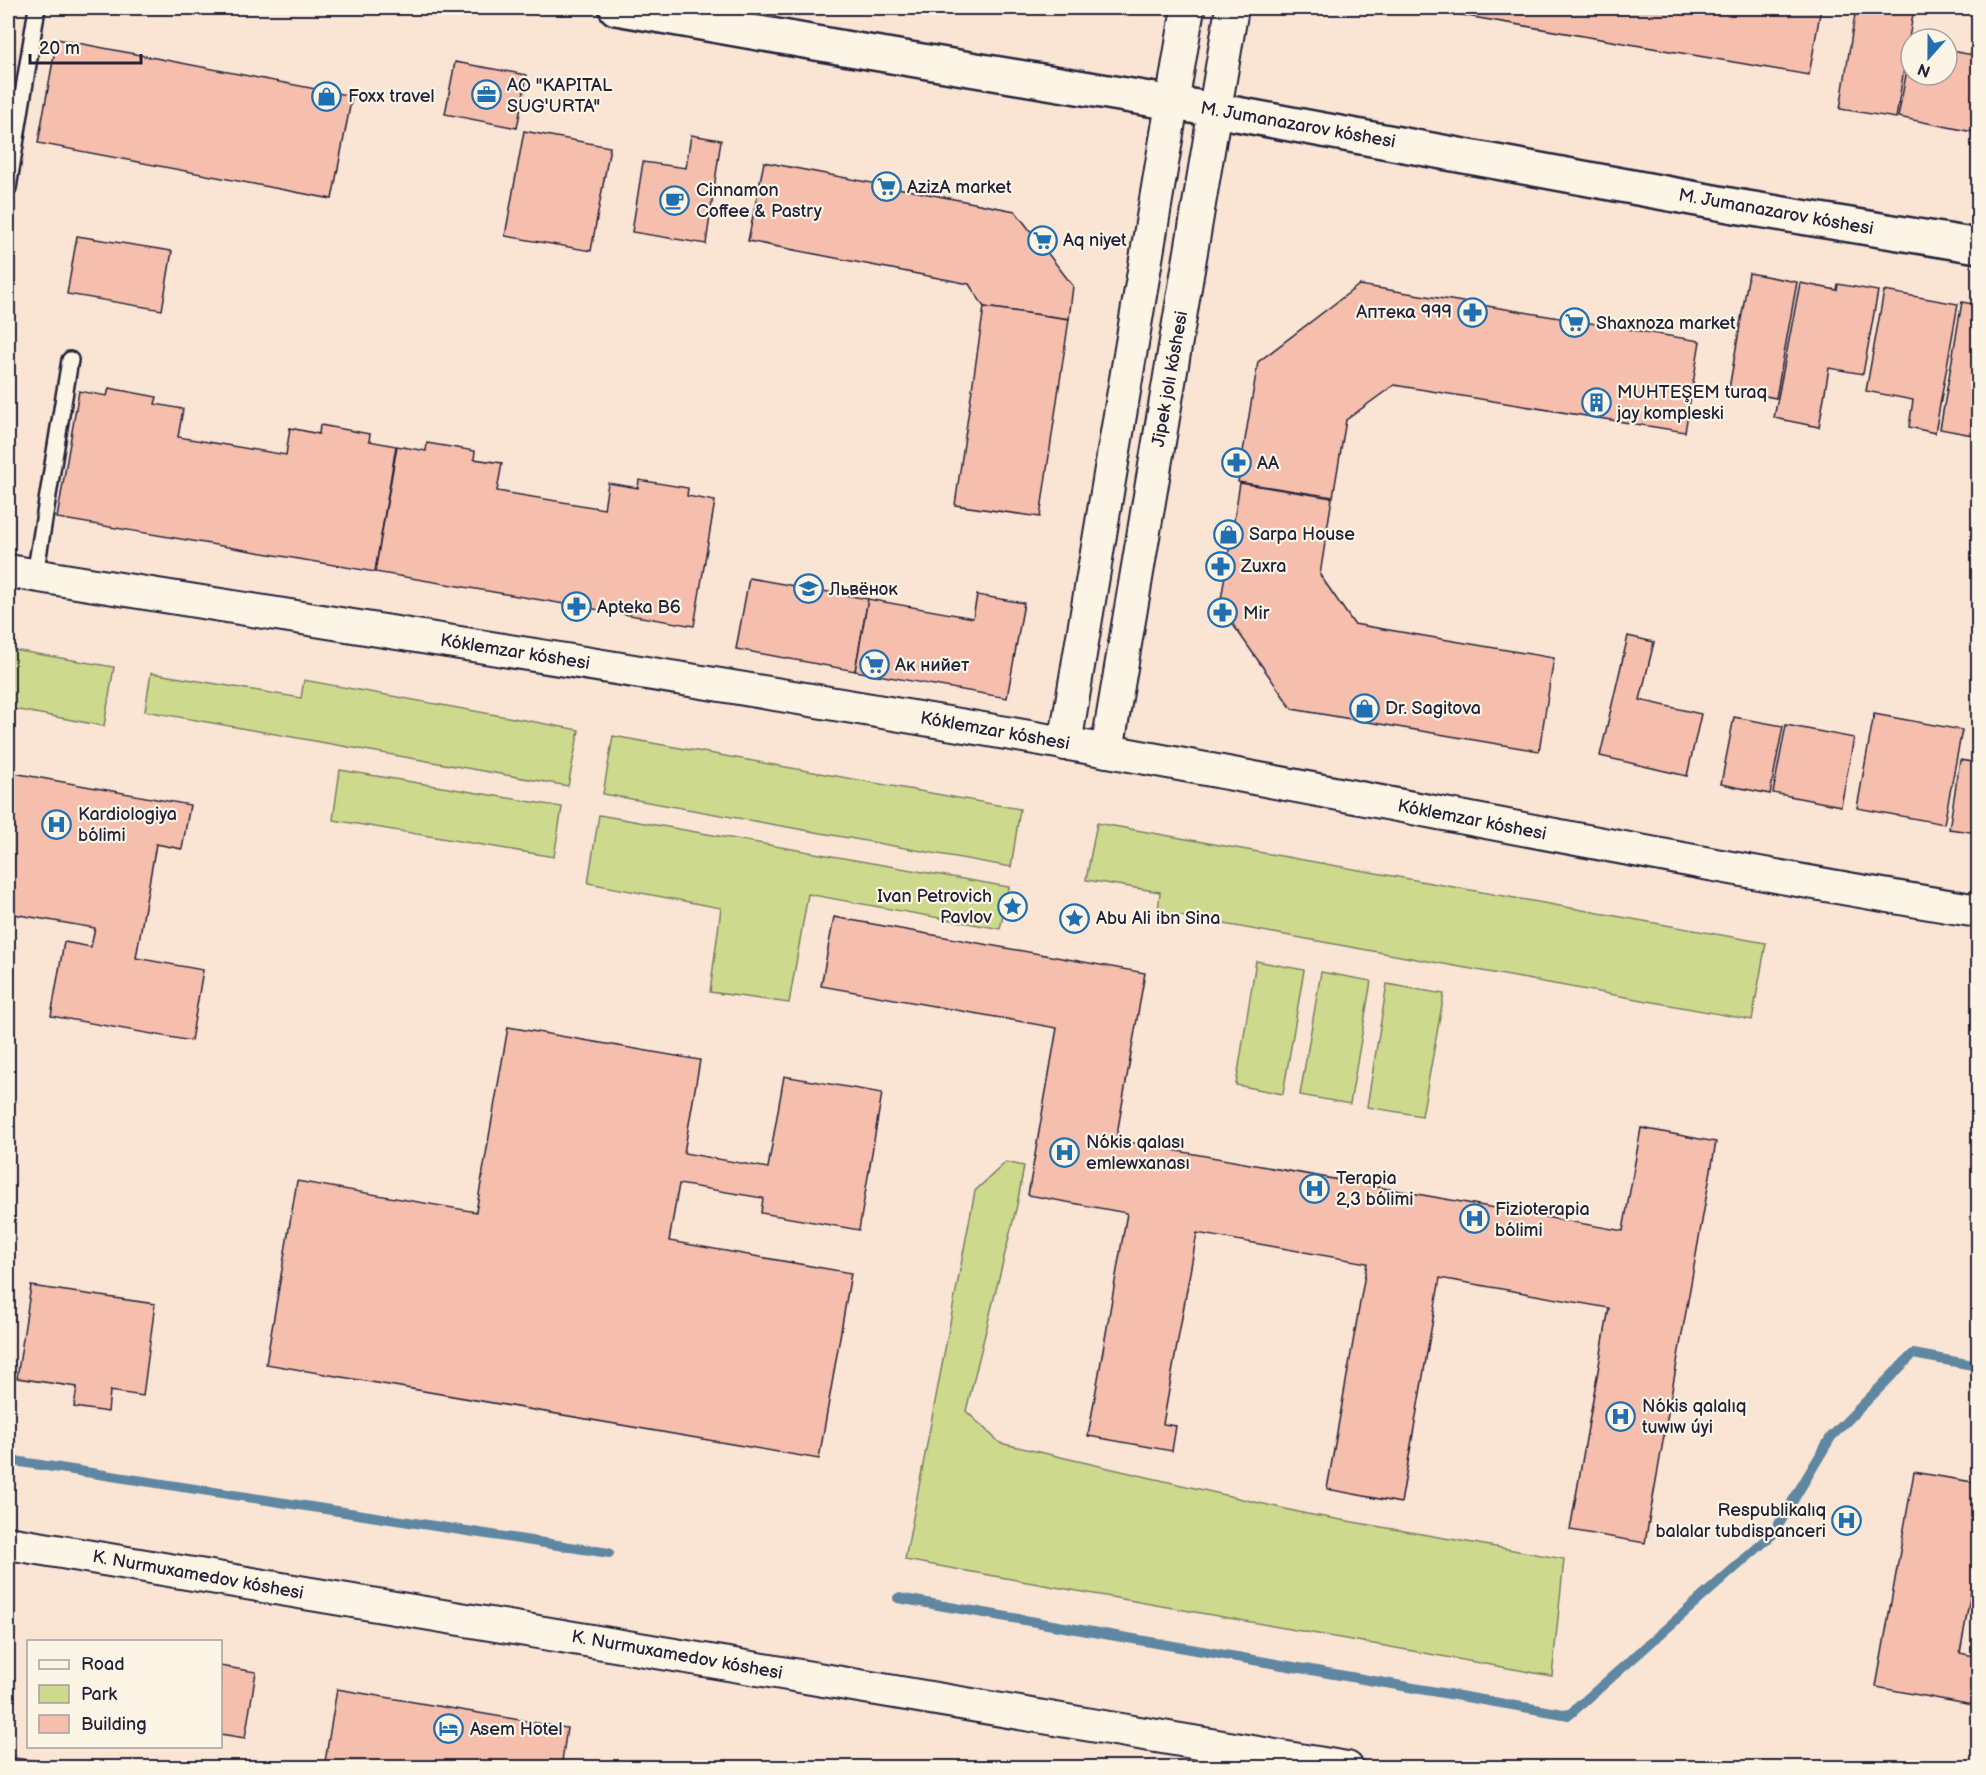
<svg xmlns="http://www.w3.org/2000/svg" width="1986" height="1775" viewBox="0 0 1986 1775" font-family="'Balsamiq Sans',sans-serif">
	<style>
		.green { fill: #cdda8d; stroke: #787e64; stroke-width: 1.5 }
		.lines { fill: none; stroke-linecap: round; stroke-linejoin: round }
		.stream { stroke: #5e87a2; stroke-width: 10 }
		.building { fill: #f6beac; stroke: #22223b; stroke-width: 1.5 }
		.service-casing { stroke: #22223b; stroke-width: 20 }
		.minor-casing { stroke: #22223b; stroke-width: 36 }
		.secondary-casing { stroke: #22223b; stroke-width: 38 }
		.service { stroke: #fcf5e5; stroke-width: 15 }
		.minor { stroke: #fcf5e5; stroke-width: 32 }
		.secondary { stroke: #fcf5e5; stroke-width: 33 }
		.labels { text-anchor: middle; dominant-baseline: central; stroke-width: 4.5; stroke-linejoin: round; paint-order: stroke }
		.poi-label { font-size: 18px; fill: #22223b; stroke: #fcf5e5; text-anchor: start }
		.street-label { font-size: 18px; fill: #22223b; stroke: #fcf5e5 }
	</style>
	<rect width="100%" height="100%" fill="#fae4d4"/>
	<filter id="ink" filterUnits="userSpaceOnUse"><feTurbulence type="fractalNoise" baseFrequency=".0167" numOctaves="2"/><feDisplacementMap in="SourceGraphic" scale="12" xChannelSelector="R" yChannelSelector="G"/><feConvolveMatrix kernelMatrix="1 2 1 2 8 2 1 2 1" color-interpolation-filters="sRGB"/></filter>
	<g filter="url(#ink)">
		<g class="green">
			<path d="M8,649l106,18 -10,59 -96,-18z"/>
			<path d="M151,673l150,25 3,-18 275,50 -11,56 -423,-75z"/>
			<path d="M613,736l407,73 -9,58 -408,-73z"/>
			<path d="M340,770l222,37 -8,50 -221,-37z"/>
			<path d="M599,815l410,72 -9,42 -192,-35 -19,109 -79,-11 11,-84 -133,-25z"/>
			<path d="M1097,823l669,120 -14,77 -594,-108 2,-20 -74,-12z"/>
			<path d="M1256,961l48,9 -21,124 -47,-9z"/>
			<path d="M1321,972l50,9 -21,123 -50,-9z"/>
			<path d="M1387,984l57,10 -22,122 -55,-9z"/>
			<path d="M1006,1162l18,4 -7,39 -51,206 34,32 307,71 257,45 -12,117 -647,-116 70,-369z"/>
		</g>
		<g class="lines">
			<g class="stream">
				<path d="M8,1460l601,93"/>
				<path d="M898,1598l671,117 204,-181 58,-97 82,-83 65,12"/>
			</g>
		</g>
		<g class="building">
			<path d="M1418,8h45l-1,7z"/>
			<path d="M1463,8h358l-12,67 -342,-59 -5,-1z"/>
			<path d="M1856,8h58l-18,110 -56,-9z"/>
			<path d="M8,15l5,1 -5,31z"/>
			<path d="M57,39l295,57 -20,103 -294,-56z"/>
			<path d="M1911,49v26h36v-25l31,6v46l-5,30 -75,-15z"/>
			<path d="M455,62l72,13 -10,53 -72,-14z"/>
			<path d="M524,131l86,16 -19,104 -86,-15z"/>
			<path d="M691,135l30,5 -15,104 -74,-12 11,-70 43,6z"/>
			<path d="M764,162l251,49 58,75 -4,33 -85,-12 -15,-23 -221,-43z"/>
			<path d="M77,236l95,15 -10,59 -95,-16z"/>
			<path d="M1749,273l48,9 -21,116 -47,-9z"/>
			<path d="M1800,283l37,7 1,-6 40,7 -15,83 -34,-6 -10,59 -45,-9z"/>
			<path d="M1359,285l341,56 -15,91 -291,-47 -48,35 -13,77 -95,-15 20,-120z"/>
			<path d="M1884,291l74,13 -23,129 -26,-6 4,-27 -47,-9z"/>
			<path d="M1962,302l16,3v131l-38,-7z"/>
			<path d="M984,307l85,12 -29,198 -85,-12z"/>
			<path d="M109,388l48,9 -2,7 28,5 -5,28 108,18 4,-27 29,6 1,-9 50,9 -1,7 27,5 -21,126 -318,-54 22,-127 28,5z"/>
			<path d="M427,443l48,8 -1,8 28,4 -5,28 107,18 4,-26 30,5 1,-8 49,8 -1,8 28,5 -21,125 -319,-54 22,-126 29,5z"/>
			<path d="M1240,483l92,15 -12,77 34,49 200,34 -15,93 -247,-42 -72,-103z"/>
			<path d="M749,578l119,21 -13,72 -119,-22z"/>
			<path d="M977,595l47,8 -17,95 -152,-27 13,-72 105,19z"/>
			<path d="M1628,636l26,6 -14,58 61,14 -14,62 -87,-20z"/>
			<path d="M1874,714l88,16 -18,94 -87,-16z"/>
			<path d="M1734,717l49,9 -13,68 -49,-10z"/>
			<path d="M1786,725l68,13 -13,68 -68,-13z"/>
			<path d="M1960,760l18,3v70l-29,-4z"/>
			<path d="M8,772l182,33 -8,44 -26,-5 -20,114 67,12 -12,71 -140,-25 13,-74 27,5 4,-19 -87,-15z"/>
			<path d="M834,917l311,56 -29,167 507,91 18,-103 75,14 -71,401 -75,-13 39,-222 -169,-30 -39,225 -74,-14 40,-226 -170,-30 -34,191 13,2 -4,25 -84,-15 39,-223 -99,-18 29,-167 -236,-42z"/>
			<path d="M508,1027l192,33 -16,93 84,15 16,-92 98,17 -23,137 -98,-17 2,-15 -84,-14 -10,57 182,32 -32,186 -553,-95 31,-183 179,31z"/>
			<path d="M31,1286l124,18 -12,92 -33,-5 -2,21 -34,-5 3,-20 -60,-9z"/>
			<path d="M1914,1472l64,11v70l-18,100 18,4v49l-102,-19z"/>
			<path d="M220,1666l36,6 -11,66 -25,-4z"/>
			<path d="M337,1689l230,39 -6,40h-237z"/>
			<path d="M8,1757l27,4 -1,7h-26z"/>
		</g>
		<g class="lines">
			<defs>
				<g id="service">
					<path d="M8,188l29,-180"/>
					<path d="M35,575l35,-215"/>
				</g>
				<g id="minor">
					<path d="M8,571c353,57 708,111 1061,173 303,54 605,117 909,167"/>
					<path d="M1065,744l123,-736"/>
					<path d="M1107,751l125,-743"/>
					<path d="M8,1543l1339,225"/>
				</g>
				<path id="secondary" d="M616,8l234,41 365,61 520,96 243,40"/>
			</defs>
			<use href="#service" class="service-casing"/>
			<use href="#minor" class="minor-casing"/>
			<use href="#secondary" class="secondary-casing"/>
			<use href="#service" class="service"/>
			<use href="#minor" class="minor"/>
			<use href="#secondary" class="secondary"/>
		</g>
	</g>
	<defs>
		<symbol id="office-ring" viewBox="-11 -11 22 22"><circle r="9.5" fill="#fcf5e5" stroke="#1f6fb2" stroke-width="1.5"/><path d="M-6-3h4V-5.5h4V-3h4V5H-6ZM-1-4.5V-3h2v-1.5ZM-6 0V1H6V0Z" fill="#1f6fb2"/></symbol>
		<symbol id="shop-ring" viewBox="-11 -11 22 22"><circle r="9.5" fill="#fcf5e5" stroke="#1f6fb2" stroke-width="1.5"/><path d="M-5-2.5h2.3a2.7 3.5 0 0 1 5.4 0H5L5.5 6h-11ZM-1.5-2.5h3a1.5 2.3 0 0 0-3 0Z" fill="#1f6fb2"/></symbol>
		<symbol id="supermarket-ring" viewBox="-11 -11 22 22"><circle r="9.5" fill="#fcf5e5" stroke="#1f6fb2" stroke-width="1.5"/><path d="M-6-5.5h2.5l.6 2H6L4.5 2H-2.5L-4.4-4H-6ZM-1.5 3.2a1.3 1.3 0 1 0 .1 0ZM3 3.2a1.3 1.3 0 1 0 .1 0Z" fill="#1f6fb2"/></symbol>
		<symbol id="cafe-ring" viewBox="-11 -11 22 22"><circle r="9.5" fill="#fcf5e5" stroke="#1f6fb2" stroke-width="1.5"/><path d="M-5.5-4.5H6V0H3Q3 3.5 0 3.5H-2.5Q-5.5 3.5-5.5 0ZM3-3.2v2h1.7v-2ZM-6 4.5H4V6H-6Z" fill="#1f6fb2"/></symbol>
		<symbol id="pharmacy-ring" viewBox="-11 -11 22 22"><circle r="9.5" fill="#fcf5e5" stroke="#1f6fb2" stroke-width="1.5"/><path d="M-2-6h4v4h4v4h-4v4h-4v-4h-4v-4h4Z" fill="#1f6fb2"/></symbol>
		<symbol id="building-ring" viewBox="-11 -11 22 22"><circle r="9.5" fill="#fcf5e5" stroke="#1f6fb2" stroke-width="1.5"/><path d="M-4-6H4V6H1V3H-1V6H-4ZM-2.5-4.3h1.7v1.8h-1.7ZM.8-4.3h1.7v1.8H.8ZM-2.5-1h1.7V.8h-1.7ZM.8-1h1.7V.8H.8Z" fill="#1f6fb2"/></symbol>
		<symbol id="school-ring" viewBox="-11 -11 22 22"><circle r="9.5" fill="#fcf5e5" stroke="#1f6fb2" stroke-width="1.5"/><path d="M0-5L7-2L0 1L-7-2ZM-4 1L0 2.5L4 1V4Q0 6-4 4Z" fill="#1f6fb2"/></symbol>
		<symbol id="hospital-ring" viewBox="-11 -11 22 22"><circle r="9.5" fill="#fcf5e5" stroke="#1f6fb2" stroke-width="1.5"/><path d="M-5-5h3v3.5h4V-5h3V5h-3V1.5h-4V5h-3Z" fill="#1f6fb2"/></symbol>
		<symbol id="sight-ring" viewBox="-11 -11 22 22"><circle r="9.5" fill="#fcf5e5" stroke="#1f6fb2" stroke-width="1.5"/><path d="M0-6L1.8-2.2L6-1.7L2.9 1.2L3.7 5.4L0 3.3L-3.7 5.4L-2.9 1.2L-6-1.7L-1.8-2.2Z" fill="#1f6fb2"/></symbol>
		<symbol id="hotel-ring" viewBox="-11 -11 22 22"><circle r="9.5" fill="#fcf5e5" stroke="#1f6fb2" stroke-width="1.5"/><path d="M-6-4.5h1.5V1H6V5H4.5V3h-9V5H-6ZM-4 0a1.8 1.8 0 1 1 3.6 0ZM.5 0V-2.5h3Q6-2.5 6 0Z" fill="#1f6fb2"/></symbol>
	</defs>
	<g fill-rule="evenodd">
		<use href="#office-ring" x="470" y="78" width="33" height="33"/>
		<use href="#shop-ring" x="310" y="80" width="33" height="33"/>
		<use href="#supermarket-ring" x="870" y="170" width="33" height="33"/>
		<use href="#cafe-ring" x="658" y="184" width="33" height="33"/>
		<use href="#supermarket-ring" x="1026" y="224" width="33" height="33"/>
		<use href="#pharmacy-ring" x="1456" y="296" width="33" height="33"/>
		<use href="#supermarket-ring" x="1558" y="306" width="33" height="33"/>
		<use href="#building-ring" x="1580" y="386" width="33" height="33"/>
		<use href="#pharmacy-ring" x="1220" y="446" width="33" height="33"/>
		<use href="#shop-ring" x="1212" y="518" width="33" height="33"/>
		<use href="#pharmacy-ring" x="1204" y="550" width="33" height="33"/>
		<use href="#school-ring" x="792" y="572" width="33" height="33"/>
		<use href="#pharmacy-ring" x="560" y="590" width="33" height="33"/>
		<use href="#pharmacy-ring" x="1206" y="596" width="33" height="33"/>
		<use href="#supermarket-ring" x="858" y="648" width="33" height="33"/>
		<use href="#shop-ring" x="1348" y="692" width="33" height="33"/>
		<use href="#hospital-ring" x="40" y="808" width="33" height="33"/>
		<use href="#sight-ring" x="996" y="890" width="33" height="33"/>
		<use href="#sight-ring" x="1058" y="902" width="33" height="33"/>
		<use href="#hospital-ring" x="1048" y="1136" width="33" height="33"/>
		<use href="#hospital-ring" x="1298" y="1172" width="33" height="33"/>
		<use href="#hospital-ring" x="1458" y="1202" width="33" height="33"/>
		<use href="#hospital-ring" x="1604" y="1400" width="33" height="33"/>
		<use href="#hospital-ring" x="1830" y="1504" width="33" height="33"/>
		<use href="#hotel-ring" x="432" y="1712" width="33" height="33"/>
	</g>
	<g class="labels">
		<g class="poi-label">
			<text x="507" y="85">АО "KAPITAL<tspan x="507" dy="21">SUG'URTA"</tspan></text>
			<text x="348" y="96">Foxx travel</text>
			<text x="907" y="187">AzizA market</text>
			<text x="696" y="190">Cinnamon<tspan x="696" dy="21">Coffee &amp; Pastry</tspan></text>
			<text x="1063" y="240">Aq niyet</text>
			<text x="1452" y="312" text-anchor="end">Аптека 999</text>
			<text x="1596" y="323">Shaxnoza market</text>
			<text x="1617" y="392">MUHTEŞEM turaq<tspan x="1617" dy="21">jay kompleski</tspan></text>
			<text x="1257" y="463">AA</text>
			<text x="1249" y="534">Sarpa House</text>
			<text x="1241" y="566">Zuxra</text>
			<text x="829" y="589">Львёнок</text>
			<text x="597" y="607">Apteka B6</text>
			<text x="1243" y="613">Mir</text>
			<text x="895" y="665">Ак нийет</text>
			<text x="1385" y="708">Dr. Sagitova</text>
			<text x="78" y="814">Kardiologiya<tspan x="78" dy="21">bólimi</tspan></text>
			<text x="992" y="896" text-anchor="end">Ivan Petrovich<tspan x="992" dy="21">Pavlov</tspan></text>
			<text x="1096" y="918">Abu Ali ibn Sina</text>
			<text x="1086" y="1142">Nókis qalası<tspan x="1086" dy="21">emlewxanası</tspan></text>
			<text x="1336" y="1178">Terapia<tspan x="1336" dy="21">2,3 bólimi</tspan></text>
			<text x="1495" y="1209">Fizioterapia<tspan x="1495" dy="21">bólimi</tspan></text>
			<text x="1642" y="1406">Nókis qalalıq<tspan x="1642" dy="21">tuwıw úyi</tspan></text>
			<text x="1826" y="1510" text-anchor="end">Respublikalıq<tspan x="1826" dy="21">balalar tubdispanceri</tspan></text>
			<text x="470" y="1729">Asem Hotel</text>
		</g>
		<g class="street-label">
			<text transform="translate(1298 125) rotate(10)">M. Jumanazarov kóshesi</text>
			<text transform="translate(1776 212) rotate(10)">M. Jumanazarov kóshesi</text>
			<text transform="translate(1170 379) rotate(-80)">Jipek jolı kóshesi</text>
			<text transform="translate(515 652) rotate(9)">Kóklemzar kóshesi</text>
			<text transform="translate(995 731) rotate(10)">Kóklemzar kóshesi</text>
			<text transform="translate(1472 820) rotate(11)">Kóklemzar kóshesi</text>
			<text transform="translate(198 1575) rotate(10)">K. Nurmuxamedov kóshesi</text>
			<text transform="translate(677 1655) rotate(10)">K. Nurmuxamedov kóshesi</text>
		</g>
	</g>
	<rect width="1986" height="1775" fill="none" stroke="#fcf5e5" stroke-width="30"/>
	<rect x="15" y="15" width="1956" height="1745" fill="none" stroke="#22223b" stroke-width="2" filter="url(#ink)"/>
	<rect x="27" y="1640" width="195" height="108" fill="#fcf5e5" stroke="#a5a1a1" stroke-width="1.5"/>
	<rect x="39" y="1660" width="30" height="9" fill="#fcf5e5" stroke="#a5a1a1" stroke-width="1.5"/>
	<text x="81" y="1670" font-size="18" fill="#22223b">Road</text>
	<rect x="39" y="1685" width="30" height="18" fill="#cdda8d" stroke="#a5a1a1" stroke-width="1.5"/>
	<text x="81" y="1700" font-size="18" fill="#22223b">Park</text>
	<rect x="39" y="1715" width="30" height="18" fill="#f6beac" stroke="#a5a1a1" stroke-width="1.5"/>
	<text x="81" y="1730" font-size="18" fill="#22223b">Building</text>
	<g transform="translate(1929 57) rotate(201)"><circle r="28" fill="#fcf5e5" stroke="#a5a1a1" stroke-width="1.5"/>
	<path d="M0-4.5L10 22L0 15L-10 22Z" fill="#1f6fb2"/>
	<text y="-9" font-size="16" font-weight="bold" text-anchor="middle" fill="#22223b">N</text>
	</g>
	<path d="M30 54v9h111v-9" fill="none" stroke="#22223b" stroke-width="3"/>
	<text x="39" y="54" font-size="18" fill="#22223b" stroke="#fcf5e5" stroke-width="4.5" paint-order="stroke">20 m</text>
</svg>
